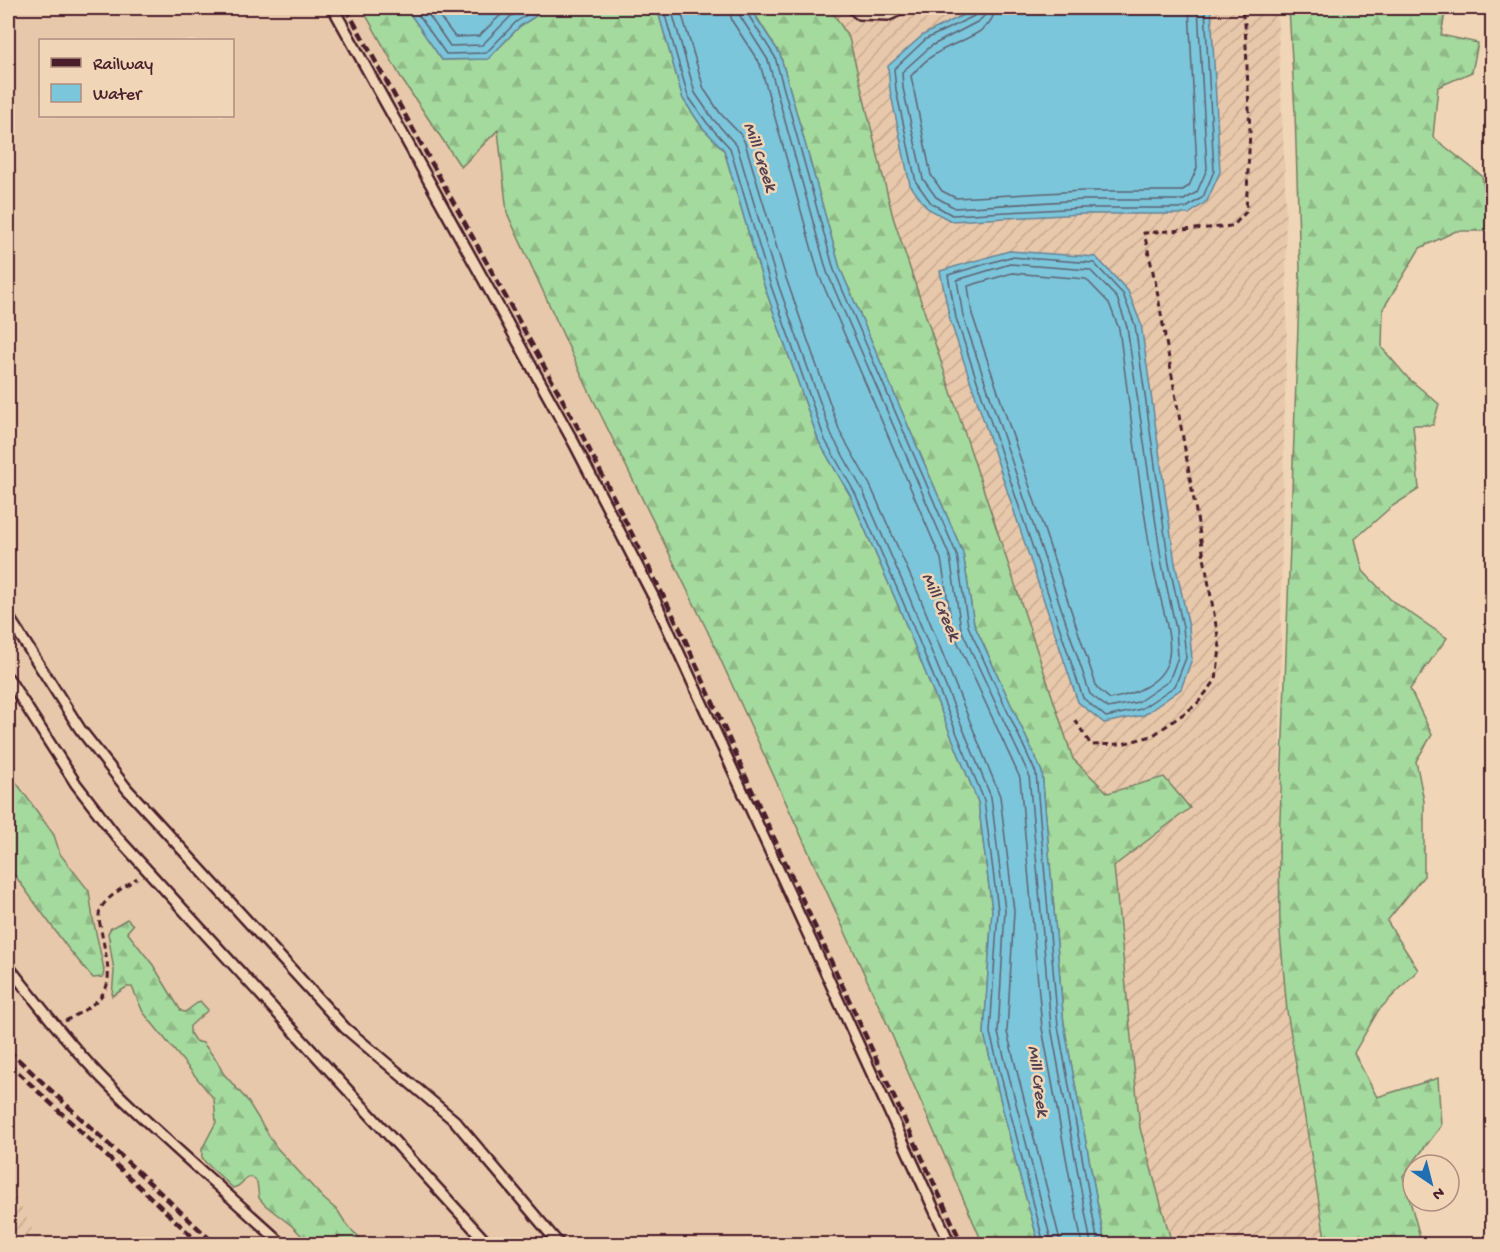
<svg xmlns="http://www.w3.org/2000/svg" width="1500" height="1252" viewBox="0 0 1500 1252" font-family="'Gochi Hand',sans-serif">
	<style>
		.built { fill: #e8c8aa; fill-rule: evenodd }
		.industrial { fill: url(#industrial-furrows) }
		.forest { fill: url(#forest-firs); stroke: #787c64; stroke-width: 1.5 }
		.water { fill: #7bc6db; stroke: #678395; stroke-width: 1.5 }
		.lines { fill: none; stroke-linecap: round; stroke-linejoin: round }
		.shore { stroke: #5e6271; stroke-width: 1.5 }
		.service-casing { stroke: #4a1f2b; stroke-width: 14 }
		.path { stroke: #4a1f2b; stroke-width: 3; stroke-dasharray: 6 4.5; stroke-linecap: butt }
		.service { stroke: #f0d6b7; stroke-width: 9 }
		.rail { stroke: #4a1f2b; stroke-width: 4.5; stroke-dasharray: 9 4.5; stroke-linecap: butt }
		.labels { text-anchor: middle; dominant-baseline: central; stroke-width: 5; stroke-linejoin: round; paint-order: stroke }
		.water-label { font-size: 18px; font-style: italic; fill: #54404e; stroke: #f0d6b7 }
	</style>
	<defs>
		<pattern id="industrial-furrows" width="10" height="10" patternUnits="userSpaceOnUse" patternTransform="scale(1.5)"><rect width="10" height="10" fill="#e8c8aa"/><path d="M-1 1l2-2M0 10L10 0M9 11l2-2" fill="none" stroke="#c8ab92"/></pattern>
		<pattern id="forest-firs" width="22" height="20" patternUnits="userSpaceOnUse" patternTransform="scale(1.5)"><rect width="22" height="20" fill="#a5da9e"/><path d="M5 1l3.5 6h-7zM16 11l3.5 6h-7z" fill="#90bb88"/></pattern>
	</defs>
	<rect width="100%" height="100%" fill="#f0d6b7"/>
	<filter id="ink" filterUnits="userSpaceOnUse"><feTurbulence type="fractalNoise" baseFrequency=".0167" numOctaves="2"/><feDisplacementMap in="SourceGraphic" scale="12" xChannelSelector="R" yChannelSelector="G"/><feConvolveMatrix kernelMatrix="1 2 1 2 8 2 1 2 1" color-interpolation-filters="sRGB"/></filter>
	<g filter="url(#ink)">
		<path class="built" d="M8,8h354l41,73 58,85 37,-36 9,83 81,176 119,241 177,387 99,227h-943l-32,-62zM40,40h192v76h-192z"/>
		<g class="industrial">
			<path d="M751,8h526l8,170 2,141 -5,206 -3,321 1,86 7,79 7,49 32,184h-221l-41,-219 -284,-971z"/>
			<path d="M8,1182l32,62h-32z"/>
		</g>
		<g class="forest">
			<path d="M362,8h51l-4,4 33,48 46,-1 32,-33 28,-18h109l26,91 19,28 22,23 40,135 55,157 31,53 48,110 80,197 14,108 -8,124 33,132 22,78h-56l-99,-227 -177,-387 -119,-241 -81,-176 -9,-83 -37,37 -58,-86z"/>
			<path d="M751,8h79l19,30 44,179 180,542 35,34 56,-16 26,31 -76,58 26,262 32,116h-67l-41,-219 -22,-253 -68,-148 -11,-71 -123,-285 -60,-214z"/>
			<path d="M1289,8h157l-5,27 37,8 -6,29 -34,15 -5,50 49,39 10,55h-36l-36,17 -37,61 -1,39 26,30 31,26 -6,21h-20l6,64 -28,18 -36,32 8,32 28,29 56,38 -37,51 22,46 -16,26 8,40v75l-37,45 31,49 -40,41 -24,42 23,44 61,-19 3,48 -38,50 19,68h-96l-39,-233 -7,-79 -1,-86 21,-575 -5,-158z"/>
			<path d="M8,771l46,64 6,19 29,37 4,28 11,50 -1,8 -10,1 -26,-31 -59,-81z"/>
			<path d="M127,919l6,6 -6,7 26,33 28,46 4,1 15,-11 8,9 -18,16v7l5,8 8,2 14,18 6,12 24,27 29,47 48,52 14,12 10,16 19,17h-57l-18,-18 -27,-21 -6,-7 -2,-16 -5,-5h-4l-10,9 -5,2 -28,-26 -3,-5v-8l14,-27 -2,-23 -71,-87 -11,-25h-5l-15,9 2,-25 -6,-38 3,-5z"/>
		</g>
		<g class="water">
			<path d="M413,8h135l-28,18 -32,33 -46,1 -34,-49z"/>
			<path d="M657,8h93l30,46 60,214 123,285 11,71 68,148 22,253 41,219h-66l-22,-78 -33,-132 8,-124 -14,-108 -80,-197 -48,-110 -31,-53 -55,-157 -40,-135 -22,-23 -19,-28z"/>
			<path d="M977,8h234l9,164 -13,29 -18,13h-106l-132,7 -24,-13 -17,-23 -20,-95 -2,-24 35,-31z"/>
			<path d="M1009,251l87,6 32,34 13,33 34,239 14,64 3,32 -11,30 -37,26 -40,8 -26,-21 -128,-382 -10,-49z"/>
		</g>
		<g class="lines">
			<g class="shore">
				<path d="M416,8l1,5 29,41 40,-1 30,-31 21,-14"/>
				<path d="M424,8l26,38 32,-1 29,-29 13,-8"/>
				<path d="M433,8l22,29 24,-1 29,-28"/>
				<path d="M663,8l25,88 19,27 23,25 40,135 55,157 30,53 48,109 81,198 14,110 -8,123 54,211"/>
				<path d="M671,8l24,85 18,26 24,27 40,135 55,155 30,53 48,110 81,198 14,113 -7,123 54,211"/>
				<path d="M680,8l24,81 16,24 21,22 4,8 41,135 54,154 30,53 49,110 81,201 14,115 -7,121 54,212"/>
				<path d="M729,8l3,13 28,43 59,211 122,284 12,73 67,146 22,250 40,216"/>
				<path d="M738,8l2,8 28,44 59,212 123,285 11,72 68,146 22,252 40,217"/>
				<path d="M746,8l1,5 28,44 59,213 123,285 11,71 68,147 22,253 40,218"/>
				<path d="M978,8l-4,8 -48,23 -32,30 2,21 20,92 15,21 21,12 131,-7h103l17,-11 11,-26 -9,-163"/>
				<path d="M986,8l-2,8 -5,5 -48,25 -29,26 1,16 20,91 13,18 19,11 128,-8h101l13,-8 10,-23 -9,-161"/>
				<path d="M995,8c-2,27 -39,32 -58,45 -9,5 -19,15 -26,23l20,99 11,16 14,7 127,-7h98l8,-5 8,-18 -8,-160"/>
				<path d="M1010,257l84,6 29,31 12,31 34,239 14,63 3,31 -11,28 -34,23 -35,8 -23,-19 -127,-380 -8,-43z"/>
				<path d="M1010,264l80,6 27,28 10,29 35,238 14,64 2,28 -9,24 -31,21 -30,6 -18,-14 -127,-378 -6,-36z"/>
				<path d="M1012,273l74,6 23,24 10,26c11,79 20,159 34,237 4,23 20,69 16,90 -4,27 -36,39 -59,43l-13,-11 -125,-374 -4,-28z"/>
			</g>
			<defs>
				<g id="service">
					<path d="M333,8l241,435 79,153 297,648"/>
					<path d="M852,8l7,6 30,1 15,-7"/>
					<path d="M8,616l72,113 47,60 218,239 110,93 104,123"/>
					<path d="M8,678l68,106 40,52 372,408"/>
					<path d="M8,966c29,37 58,74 90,108 58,60 123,113 184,170"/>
				</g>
			</defs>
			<use href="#service" class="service-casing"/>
			<g class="path">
				<path d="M1075,720l16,25 31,-1 30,-8 44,-31 20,-25 4,-32 -64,-363 -12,-52 89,-7 13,-14 4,-81 -5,-107 -4,-16"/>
				<path d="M65,1021c54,-28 46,-38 36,-91 -1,-7 -4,-16 0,-22 7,-12 25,-22 36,-30"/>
			</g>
			<use href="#service" class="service"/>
			<g class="rail">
				<path d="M346,8l236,427 101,200 66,149 213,460"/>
				<path d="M8,1050l207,194"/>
				<path d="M8,1063l192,181"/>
			</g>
		</g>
	</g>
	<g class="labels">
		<g class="water-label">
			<text transform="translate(759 157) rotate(71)">Mill Creek</text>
			<text transform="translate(940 607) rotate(66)">Mill Creek</text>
			<text transform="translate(1037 1081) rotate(82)">Mill Creek</text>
		</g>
	</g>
	<rect width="1500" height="1252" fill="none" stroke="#f0d6b7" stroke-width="30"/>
	<rect x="15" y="15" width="1470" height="1222" fill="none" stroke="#4a1f2b" stroke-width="2" filter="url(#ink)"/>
	<rect x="39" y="39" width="195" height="78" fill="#f0d6b7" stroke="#ae8d7f" stroke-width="1.5"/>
	<rect x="51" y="58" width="30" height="9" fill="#4a1f2b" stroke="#ae8d7f" stroke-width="1.5"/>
	<text x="93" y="69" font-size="18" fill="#4a1f2b">Railway</text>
	<rect x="51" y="84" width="30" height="18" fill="#7bc6db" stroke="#ae8d7f" stroke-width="1.5"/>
	<text x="93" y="99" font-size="18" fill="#4a1f2b">Water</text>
	<g transform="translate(1431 1183) rotate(145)"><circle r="28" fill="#f0d6b7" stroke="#ae8d7f" stroke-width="1.5"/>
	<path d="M0-4.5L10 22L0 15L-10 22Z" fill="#1f6fb2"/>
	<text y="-9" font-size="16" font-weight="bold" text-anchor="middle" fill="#4a1f2b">N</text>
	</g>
</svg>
